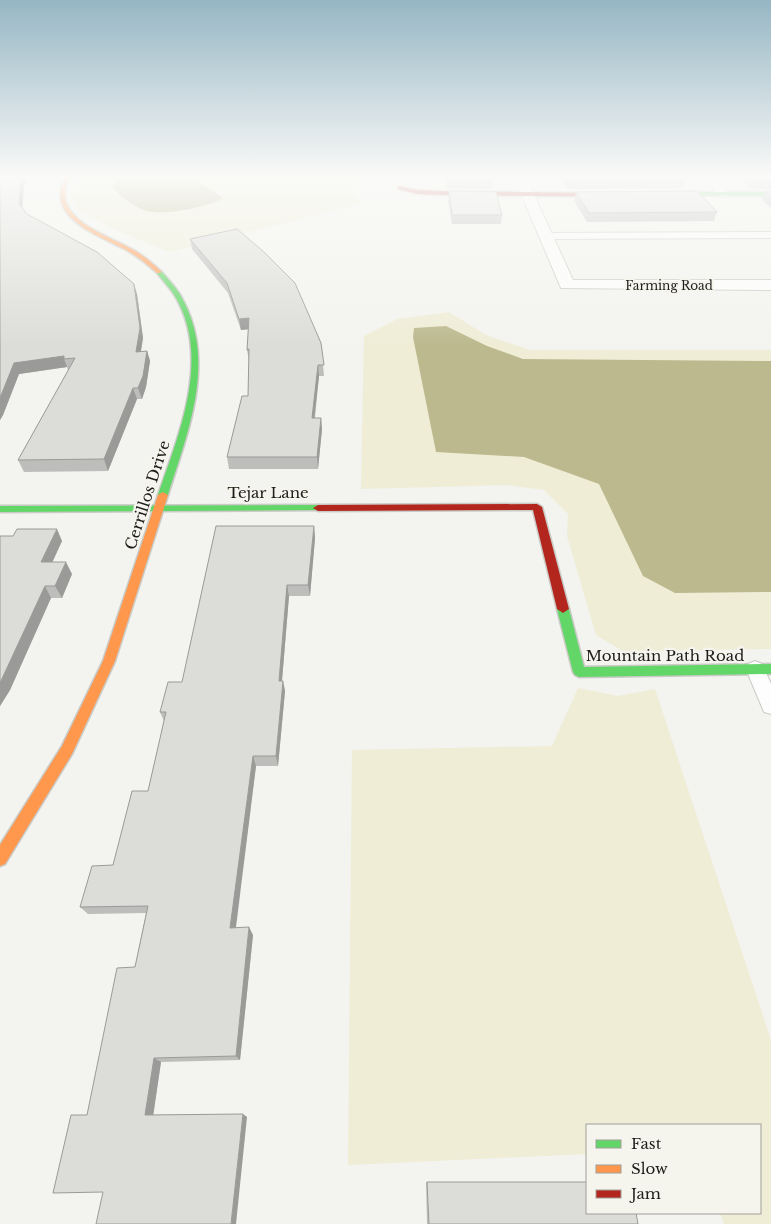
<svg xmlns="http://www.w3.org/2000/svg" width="771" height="1224" viewBox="0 0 771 1224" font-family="'Libre Baskerville',serif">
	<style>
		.green { fill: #efedd6 }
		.water { fill: #bcb98f }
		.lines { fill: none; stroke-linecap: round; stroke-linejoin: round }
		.lane-casing { stroke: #cacac6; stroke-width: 2 }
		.street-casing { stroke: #cacac6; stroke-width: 2 }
		.fast-casing { stroke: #cacac6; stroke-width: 3 }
		.slow-casing { stroke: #cacac6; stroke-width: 3 }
		.jam-casing { stroke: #cacac6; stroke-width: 3 }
		.lane { fill: #fdfdfd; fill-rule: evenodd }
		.street { fill: #fdfdfd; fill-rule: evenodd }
		.fast { fill: #63d668; fill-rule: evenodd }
		.slow { fill: #ff974d; fill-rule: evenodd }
		.jam { fill: #b3261e; fill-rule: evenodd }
		.wall { fill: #bdbdbb }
		.shaded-wall { fill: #9a9a98 }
		.building { fill: #dcdcd9; stroke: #9a9a98 }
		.labels { text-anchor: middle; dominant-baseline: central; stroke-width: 4.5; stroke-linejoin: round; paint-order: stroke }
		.far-street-label { font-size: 12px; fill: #1d1d1a; stroke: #f5f5ed }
		.street-label { font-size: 15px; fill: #1d1d1a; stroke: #f5f5ed }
	</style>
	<rect width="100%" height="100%" fill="#f3f3ef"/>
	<g class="green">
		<path d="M80,175h320l-19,2 -19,5 -6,12 4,10 -191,48 -51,-21 -39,-20 -8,-13 2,-11z"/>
		<path d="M449,312l37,23 44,15h241v299l-148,2 -27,-16 -29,-99 1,-22 -24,-24 -37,-5 -146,4 3,-153 33,-17z"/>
		<path d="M578,688l40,8 37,-7 116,351v184h-47l-4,-11h40v-88h-173v29l-239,11 4,-415 200,-4z"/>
	</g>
	<g class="water">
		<path d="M120,175h69l34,23c-12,9 -62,18 -76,13 -14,-4 -26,-14 -35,-25z"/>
		<path d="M446,326l41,20 36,13 248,2v231l-96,1 -32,-17 -44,-92 -75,-27 -88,-5 -23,-115 1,-9z"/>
	</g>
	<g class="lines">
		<defs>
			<g id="lane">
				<path d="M68,177l1,2 -4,2 -65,1v-4z"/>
				<path d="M771,232v6l-226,1 -4,-3 4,-3z"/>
				<path d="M755,661l7,3 9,20v30l-7,-2 -18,-43 2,-5z"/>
			</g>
			<g id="street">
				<path d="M513,175h12l48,105h198v10l-210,-2z"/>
				<path d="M699,175h13l18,19 -2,3h-8z"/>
			</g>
			<g id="fast">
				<path d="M663,192h108v4l-110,-1z"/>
				<path d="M157,271h4c7,8 16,17 21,27 35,63 6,134 -14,197l-5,3 -5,-3c21,-61 53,-136 18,-197 -5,-9 -13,-17 -19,-25z"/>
				<path d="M318,505l3,1 2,2 -2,2 -321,2v-6z"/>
				<path d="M563,605l6,4 15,58 187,-3v10l-192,3 -4,-2 -2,-3 -16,-63z"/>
			</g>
			<g id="slow">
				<path d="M67,175h4c-24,41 31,58 59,73 12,6 21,14 31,23v2h-4c-10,-9 -19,-16 -31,-23 -29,-15 -85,-34 -59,-75z"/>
				<path d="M163,492l5,3 -53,166 -43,93 -67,110 -5,2v-21l62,-99 41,-85 55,-166z"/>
			</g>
			<g id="jam">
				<path d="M399,186l19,4 24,1 170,2 3,2 -3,2 -170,-2 -24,-1 -21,-5z"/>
				<path d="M537,504l5,3 27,102 -6,4 -6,-4 -24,-99 -215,1 -5,-3 5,-3z"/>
			</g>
		</defs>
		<use href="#lane" class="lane-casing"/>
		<use href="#street" class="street-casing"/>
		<use href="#fast" class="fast-casing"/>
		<use href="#slow" class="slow-casing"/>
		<use href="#jam" class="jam-casing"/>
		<use href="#lane" class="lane"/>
		<use href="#street" class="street"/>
		<use href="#fast" class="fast"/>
		<use href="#slow" class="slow"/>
		<use href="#jam" class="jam"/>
	</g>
	<g class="wall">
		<path d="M0,175h34l-11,1 3,7 -2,3 -2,22 5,6 110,80 6,44 -2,13h6l3,10 -4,26 -4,12h-5l-29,72 -84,1 -6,-12 51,-90h-1l-1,-3 -48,7 -16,41 -3,5z"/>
		<path d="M445,175h46l2,5 -1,9 -46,-1z"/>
		<path d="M558,175h123l5,5 -3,8 -116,1z"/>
		<path d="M737,175h34v14l-20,-1z"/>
		<path d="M449,191l53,24 -1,9h-49l-4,-24z"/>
		<path d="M766,191h5v17l-9,-8z"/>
		<path d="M576,192l141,20 -3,9 -127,1 -13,-21z"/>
		<path d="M190,239l131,104 3,33h-5l-4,42h6l1,11 -4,40h-89l-2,-12 21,-61 1,-36 -2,-10 1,-21 -7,1 -13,-37 -36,-44z"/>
		<path d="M314,526l1,12 -5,58h-21l-7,85h1l2,10 -7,75h-22l-21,162 18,7 -13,125 -79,2 -8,53 94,2 -144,76 -16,-78 48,-148 11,-54 -58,1 -8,-7 33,-42 35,-74 16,-70 -4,-9 22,-30z"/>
		<path d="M0,536l62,5 -10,21 20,12 -10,24h-11l-41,92 -10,16z"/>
		<path d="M426,1182h1l211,42h-211z"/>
	</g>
	<g class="shaded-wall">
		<path d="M23,175l3,8 -2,3 -2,27 -3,-9 2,-27z"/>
		<path d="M134,284l3,10 6,44 -4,24 -3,-10z"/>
		<path d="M249,318l2,11 -10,1 -2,-11z"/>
		<path d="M147,351l3,10 -4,26 -4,12 -4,-11z"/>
		<path d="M64,356v3l3,8 -48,7 -16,41 -3,5v-22l14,-35z"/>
		<path d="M318,365l1,11 -6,53 -1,-11z"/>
		<path d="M133,388l4,11 -29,72 -4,-12z"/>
		<path d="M321,418l1,11 -4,40 -1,-12z"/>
		<path d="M314,526l1,12 -5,58 -2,-11z"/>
		<path d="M57,529l5,12 -15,33 -6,-12z"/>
		<path d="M66,562l6,12 -10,24 -7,-12z"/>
		<path d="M287,585l2,11 -8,96 -2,-11z"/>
		<path d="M45,586l6,12 -41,92 -10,16v-23z"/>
		<path d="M283,681l2,10 -7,75 -2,-10z"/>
		<path d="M253,756l3,10 -21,169 -5,-7z"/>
		<path d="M249,927l4,8 -13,125 -4,-4z"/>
		<path d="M154,1058l7,4 -8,55 -8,-2z"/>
		<path d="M243,1114l4,3 -11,107h-5z"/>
	</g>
	<g class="building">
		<path d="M0,175h23l-2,2 -2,27 8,10 70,38 37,32 6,44 -4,24 11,-1 -4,25 -5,12h-5l-29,71 -86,1 57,-102 -11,1v-3l-50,7 -14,35z"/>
		<path d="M446,175h45l2,5h-46z"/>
		<path d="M565,175h116l5,5h-118z"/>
		<path d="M749,175h22v5h-17z"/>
		<path d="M449,191l47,1 6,23h-50z"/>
		<path d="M697,191l20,21 -128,1 -13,-21z"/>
		<path d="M766,191h5v5z"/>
		<path d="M237,229l27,23 31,31 26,60 3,22h-6l-6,53h9l-4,39h-90l15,-61h6l1,-47 -2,1 2,-32 -10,1 -12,-36 -37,-44z"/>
		<path d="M216,526h98l-6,59h-21l-8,96h4l-7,75h-23l-23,172 19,-1 -13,129 -82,2 -9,57 98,-1 -12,110h-135l7,-32 -50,1 18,-78h16l30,-147 18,-1 13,-61 -68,1 12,-41 21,-1 19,-74h16l18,-79h-6l8,-30h14z"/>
		<path d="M17,529h40l-16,33h25l-11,24h-10l-45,97v-147h13z"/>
		<path d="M427,1182h160v31h49l2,11h-209z"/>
	</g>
	<linearGradient id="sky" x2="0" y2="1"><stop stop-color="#96b6c4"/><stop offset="0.51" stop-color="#fafaf8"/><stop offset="1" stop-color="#fafaf8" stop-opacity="0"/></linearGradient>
	<rect width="771" height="346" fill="url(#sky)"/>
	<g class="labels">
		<g class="far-street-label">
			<text x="669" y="285">Farming Road</text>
		</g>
		<g class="street-label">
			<text x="268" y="492">Tejar Lane</text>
			<text transform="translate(147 495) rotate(-72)">Cerrillos Drive</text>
			<text x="665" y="655">Mountain Path Road</text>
		</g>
	</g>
	<rect x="586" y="1124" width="175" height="90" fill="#f5f5ed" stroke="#9f9f99"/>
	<rect x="596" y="1140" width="25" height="8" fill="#63d668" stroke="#9f9f99"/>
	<text x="631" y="1149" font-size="15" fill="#1d1d1a">Fast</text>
	<rect x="596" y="1165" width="25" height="8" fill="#ff974d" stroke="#9f9f99"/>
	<text x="631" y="1174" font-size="15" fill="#1d1d1a">Slow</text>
	<rect x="596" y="1190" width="25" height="8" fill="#b3261e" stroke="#9f9f99"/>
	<text x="631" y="1199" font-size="15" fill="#1d1d1a">Jam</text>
</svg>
